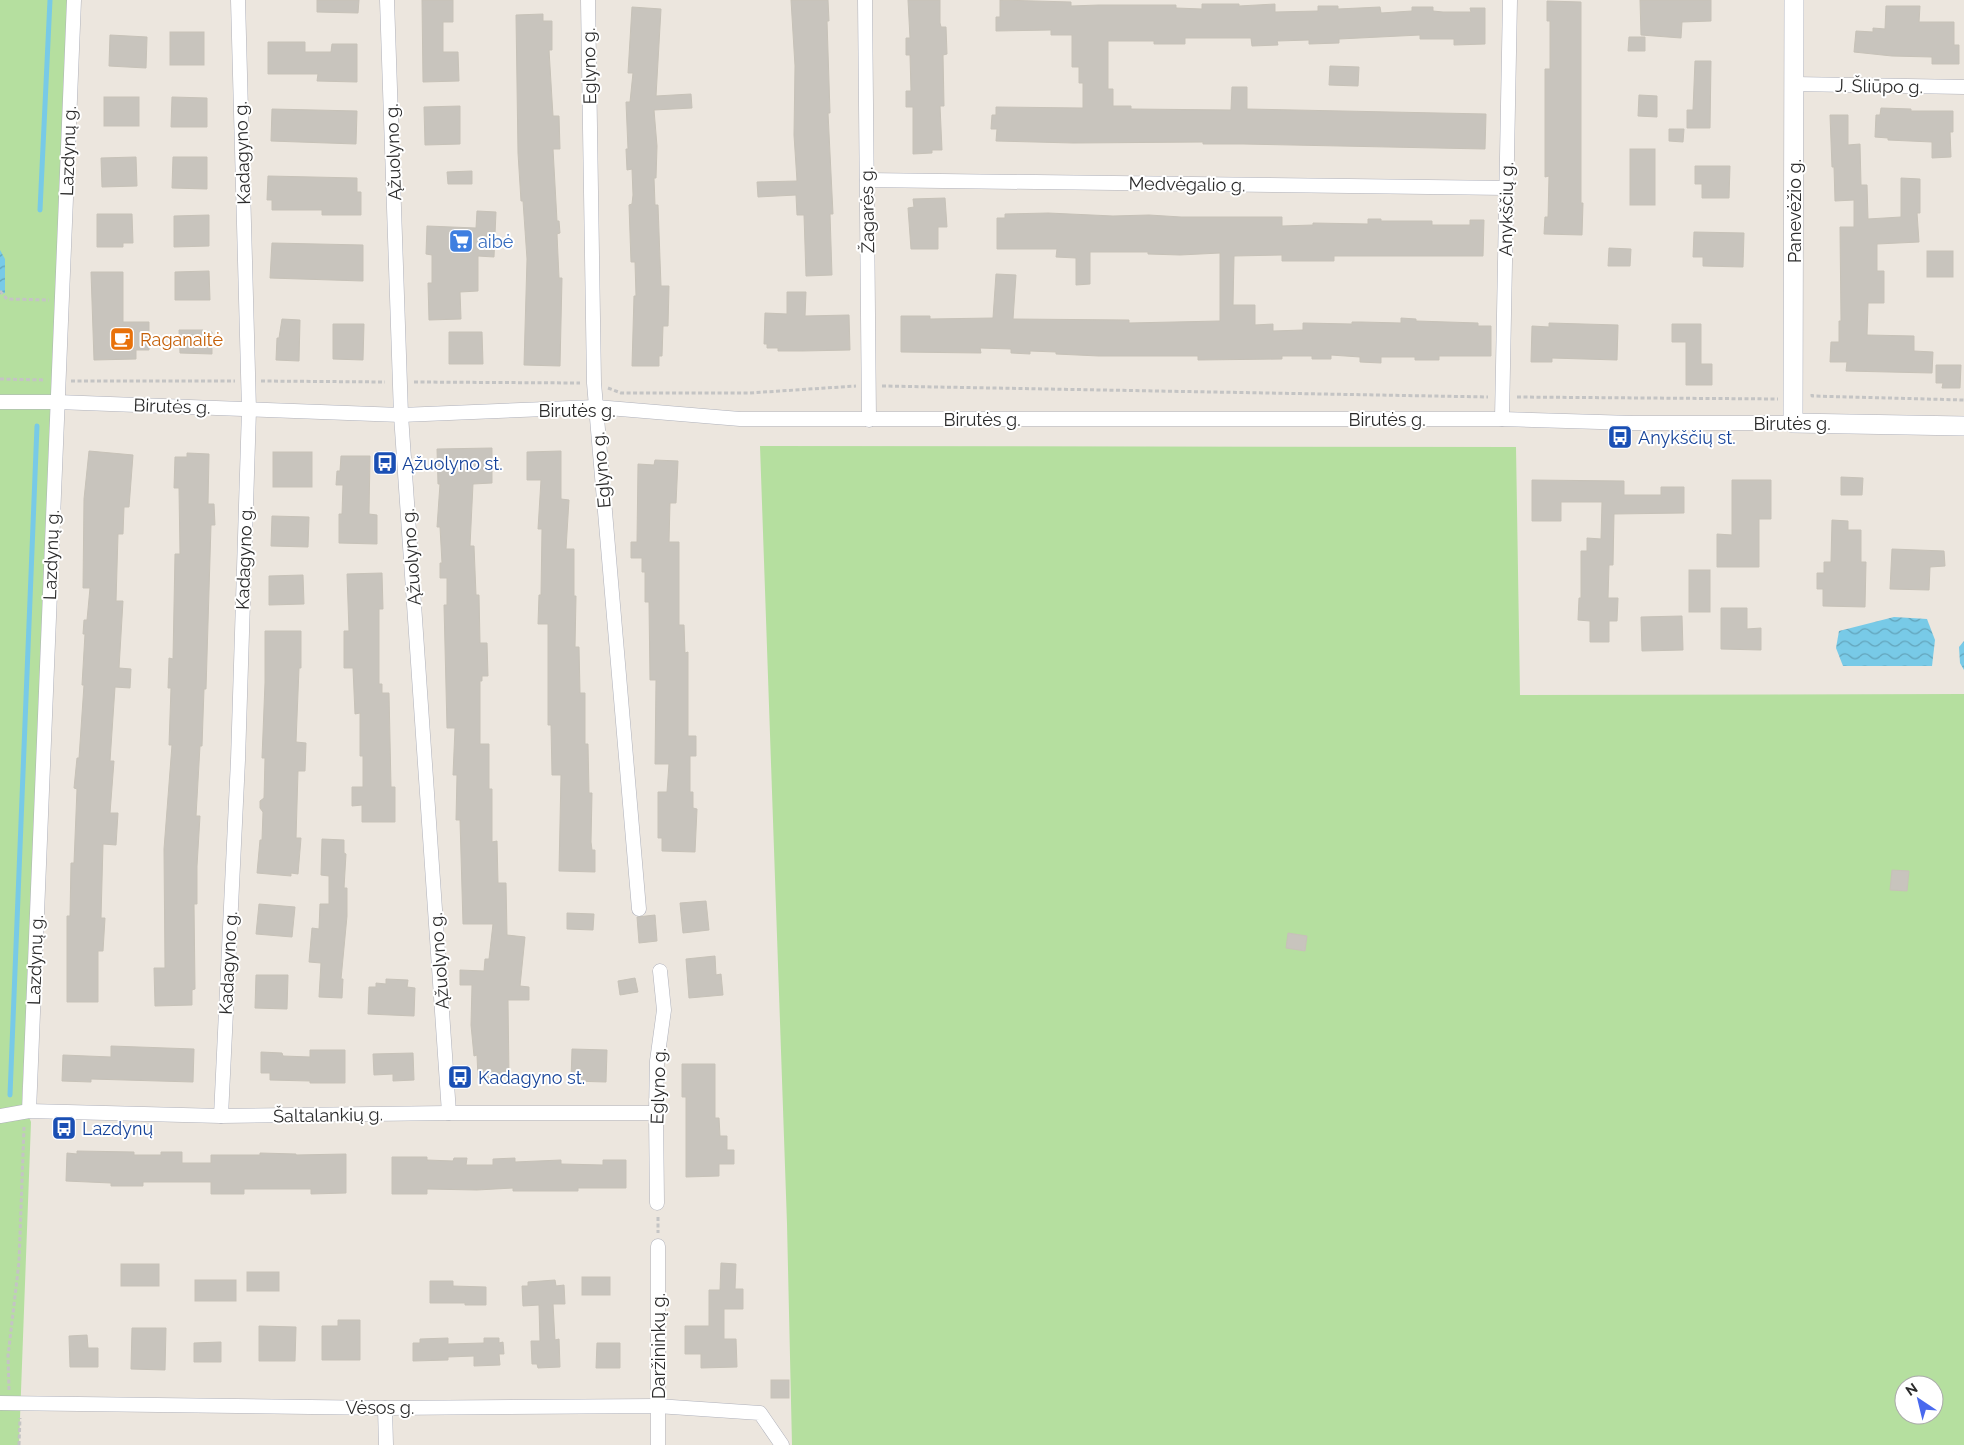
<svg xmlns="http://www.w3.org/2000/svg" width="1964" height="1445" viewBox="0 0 1964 1445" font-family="Raleway,sans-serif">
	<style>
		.grass { fill: #b5df9f; fill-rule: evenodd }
		.water { fill: url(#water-waves) }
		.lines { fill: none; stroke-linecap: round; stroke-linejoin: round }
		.stream { stroke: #78cae7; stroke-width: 5 }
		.building { fill: #c8c4bd; stroke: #c7c2b8 }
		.street-casing { stroke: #afb1bb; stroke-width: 15 }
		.secondary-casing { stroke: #afb1bb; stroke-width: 20 }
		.path { stroke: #c4c4c4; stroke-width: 3; stroke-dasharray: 4 2.5; stroke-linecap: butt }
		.street { stroke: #fff; stroke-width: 14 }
		.secondary { stroke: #fff; stroke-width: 19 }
		.labels { text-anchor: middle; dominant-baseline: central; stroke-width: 4; stroke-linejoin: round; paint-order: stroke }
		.street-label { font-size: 18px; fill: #2b2b2b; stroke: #fff }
		.shop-label { font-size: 18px; fill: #366cbe; stroke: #fff; text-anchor: start }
		.food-label { font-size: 18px; fill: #c56008; stroke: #fff; text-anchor: start }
		.transit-label { font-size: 18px; fill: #164399; stroke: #fff; text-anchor: start }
	</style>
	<defs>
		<pattern id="water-waves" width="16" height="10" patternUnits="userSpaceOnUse" patternTransform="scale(1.25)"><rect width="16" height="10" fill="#78cae7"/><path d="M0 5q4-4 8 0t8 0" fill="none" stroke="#63a4bb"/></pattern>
	</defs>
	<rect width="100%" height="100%" fill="#ece6de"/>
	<g class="grass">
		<path d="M0,0h74l-17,402 -35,698 9,22 -12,323h-19z"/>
		<path d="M760,446l756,1 4,248 444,-1v751h-1172l-5,-221zM1904,1385h30v30h-30z"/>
	</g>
	<g class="water">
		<path d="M0,250l5,9v34l-5,1z"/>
		<path d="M1894,617l33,2 8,21 -3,26h-89l-7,-18 3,-17z"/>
		<path d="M1964,641v29l-4,-7 -1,-16z"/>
	</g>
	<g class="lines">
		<g class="stream">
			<path d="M40,210l10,-210"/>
			<path d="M10,1095l27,-669"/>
		</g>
	</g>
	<g class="building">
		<path d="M317,0h42l-1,13 -41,-1z"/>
		<path d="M422,0h31v22h-10v30h15l1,29 -36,1z"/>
		<path d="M791,0h37l1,21h-2l3,92h-2l5,101h-3l2,61 -26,1 -2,-61h-7l-1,-20 -38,2 -1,-15 40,-1 -3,-46 1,-69z"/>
		<path d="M908,0h32v23l1,4h5l1,27 -4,1 1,51h-4l2,44h-10v3l-19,1v-47h-7v-16h5l-1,-36h-4v-17h4z"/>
		<path d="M1000,0l71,2v4l28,-1h77v3l26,1v-5h37v2l36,-2v8l43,-1v-5h20v3l42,-2 1,6 31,-2v-4h21v4l10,1h28l-1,-4h15v36l-31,1v-6h-34v-4l-81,4v4l-30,1v-4l-32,1 1,4 -26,1 -1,-8h-66v6h-31v-3h-46v48h5v17h18v3l100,1 1,-23h15v22l239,5 -1,35 -242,-5h-40v-2l-130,1 -77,-2 1,-12h-6l1,-14h4v-8l87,1v-25h-4v-16h-7v-32h-21v-5l-55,1v-14h4z"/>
		<path d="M1640,0h71v21l-29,1 -1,16 -40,-3z"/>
		<path d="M1547,1l34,1v201h2l-1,32 -38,-1 1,-17h3l1,-41 -4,1v-108h5v-48h-3z"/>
		<path d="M1886,6h34l-1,16h35v23h5v19h-27v-7l-40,-1 -38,-4 2,-21 17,1v-4l12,1z"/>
		<path d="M632,7l29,2 -5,87 35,-2 1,14 -38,2 3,36 -1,32h-2l1,27h3l3,81h8l-1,40h-5l-1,30h-3v10h-27l2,-70h2l-1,-34h-4l-2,-57 3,-1 1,-9 -1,-26 -5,1 -1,-21h2l-2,-47h4l3,-29h-5z"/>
		<path d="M543,14v7h9v29h-3l4,66h6l1,33h-7l4,72h2l1,12 -3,1 2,44h3l-2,88 -36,-1 3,-106 -4,-58h-2l-3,-48 -2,-138z"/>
		<rect x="170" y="32" width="34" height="33"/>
		<path d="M110,35l37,2 -1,31 -37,-2z"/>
		<path d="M1629,37h16v14h-17z"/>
		<path d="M268,42h37v10h26l1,-8h25v38l-40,-1 1,-7h-50z"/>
		<path d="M1695,61h16l-1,67h-23v-18h6z"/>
		<path d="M1330,66l29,1 -1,19 -29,-1z"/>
		<path d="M1639,95l18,1v21l-19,-1z"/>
		<rect x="104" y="97" width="35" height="29"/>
		<path d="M172,97l35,1v29h-36z"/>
		<path d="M460,106v38l-35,1 -1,-38z"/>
		<path d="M1881,108l30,1v2h42v21h-3l1,25 -19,1v-16l-44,-2v-2l-13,-1 1,-22h4z"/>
		<path d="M272,109l85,2 -1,33 -85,-3z"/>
		<path d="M1830,115h18v30l12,-1 1,41h6l1,34 33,-2v-39l19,1v34h-3l2,29 -42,2v27h7v32h-16l-1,32 47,1v15l19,1 -1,21 -86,-2 1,-9h-17l1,-20h8v-21h2l-1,-94h14v-27l-19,1 -1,-34h-2z"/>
		<path d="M1669,129h15l-1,13 -14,-1z"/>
		<rect x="1630" y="149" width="25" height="56"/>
		<path d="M136,157l1,29 -35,1 -1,-29z"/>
		<path d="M173,157h34v32l-35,-1z"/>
		<path d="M1695,166h35l-1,32h-27v-14h-7z"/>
		<path d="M472,171v13h-24l-1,-12z"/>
		<path d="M268,176l89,2v14h4v23h-39v-5h-50v-10h-5z"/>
		<path d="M945,198l2,29h-9v22h-27l-3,-41 6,-1 -1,-8z"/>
		<path d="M477,211l19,1 -2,45 -16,-1v35l-18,1 1,27 -32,1 -1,-37h4v-28l-6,-1 1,-28 49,2z"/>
		<path d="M1048,213l65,3 36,-1 32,2h101v9l31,-1v-2l55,1v-5h13v2h51v4h38v-5h14l-1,36h-149v5h-52v-6l-48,1 -1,49h22v20l18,-1v7l30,-1v-7l49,1v-2h9l40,1v-5l15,1v2l62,2v3h13v30h-52v4h-24v-3h-34v6l-21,-1v-5l-29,-2v4h-19v-3h-30v3l-84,1v-4h-99l-43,-2v-2l-26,-1v3l-19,-1v-4l-31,-1 1,5 -80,-1v-36h29v3l63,-1 3,-44 20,1 -3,44 116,1v3l91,-2v-68l-40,2 -32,-1v-2h-58v32l-14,1v-27l-20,-1 1,-8h-60v-31h8v-4z"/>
		<path d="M97,214h35l1,29h-10v4h-26z"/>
		<path d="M209,215v31l-35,1v-31z"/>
		<path d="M1694,232l50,1 -1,34 -40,-1v-9h-10z"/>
		<path d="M272,243l91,2v36l-93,-3z"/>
		<path d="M1609,248l22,1 -1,17h-22z"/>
		<rect x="1927" y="251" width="26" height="26"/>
		<path d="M209,271l1,29h-35v-28z"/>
		<path d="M91,272h32v50h26v28h-13v9l-42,1z"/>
		<path d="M787,292h19l-1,24 44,-1 1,35 -48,1h-24v-3h-11v-4h-3l1,-31 22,1z"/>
		<path d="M282,319l18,1 -1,41 -23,-1 1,-22h2z"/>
		<path d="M1549,323l69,2 -1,35 -65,-2v4h-21l1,-36 17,1z"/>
		<path d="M333,324h31l-1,36 -30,-1z"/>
		<path d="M1672,324h29v40h11v21h-26v-43h-14z"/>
		<path d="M179,330h24l-1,2h10v22l-32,-1z"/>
		<path d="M449,332h33l1,32h-34z"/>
		<path d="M1936,365h25l-1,23h-18l1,-5h-7z"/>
		<path d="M492,448v35l-19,1 -3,62h4l2,49h3l1,48h7l1,33h-6v5h-2v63h9v45h3v53l5,-1 1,42h8l1,52 18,2 -5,49 9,1v13h-21l1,77 -31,1 -1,-23 -3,1 -3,-31 1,-40h-12v-15l24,1 1,-12h4l4,-35h-30l-3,-104h-4l1,-45h-4l2,-47h-8l-3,-123h3v-27h-7v-15h2l-2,-36h-3l3,-43h-2l-1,-35z"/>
		<path d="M89,451l44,4 -4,52h-5l-1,27h-5l-2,67h7l-4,67 12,1 -1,19 -15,-1 -5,74h4l-4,52h8l-2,32 -13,-1 -2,74h4l-2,33h-5v51h-31v-86h3l1,-53h3l3,-74 -3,-1 3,-30h2l5,-73h-2l3,-51h-2l1,-14h3l3,-32h-7l1,-89z"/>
		<path d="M561,451v48l8,1 -3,49h8v47h2l-1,51h4l1,46h5v51h3l1,49h3l-1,49 1,8h3v22l-36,-1 2,-96h-9l-1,-50h-3v-101h-10l1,-29h2l1,-66h-4l3,-49h-14v-28z"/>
		<rect x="273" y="452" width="39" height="35"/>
		<path d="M187,453l22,1 -1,50h6l1,21h-4l-5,164h-2l-2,57h-2l-4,70h4l-3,50v38h-3l1,85 -3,1v15l-37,1 -1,-38h11l-1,-119 8,-104h-3l2,-57h-3l1,-30 4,1 2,-105h5l-1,-66h-5l1,-31h12z"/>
		<path d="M341,456h29l-1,58 8,1v29l-38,-1v-29h3l1,-29h-7l1,-14h3z"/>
		<path d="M655,460l23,1 -2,42h-6l-1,39h10v83h5l1,28 3,-1v84h8v20h-6v36h3v16l4,1 -2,43 -33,-1v-13h-4v-46h9l2,-28h-14l1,-84h-6l-1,-78h-4v-30h-3v-14h-11v-16h6l1,-78 16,1z"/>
		<path d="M1841,477l22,1 -1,17h-21z"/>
		<path d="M1532,480l92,1v14h37v-8h23v26l-70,1 -1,51h-4l-1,33h10l-1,23h-8v21h-19v-21l-12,-1 1,-22h2v-47h6v-13l14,1 1,-37h-41v19h-29z"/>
		<path d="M1732,480h39v39h-12v48h-42v-33l15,1z"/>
		<path d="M272,516l37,1 -1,30 -37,-1z"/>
		<path d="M1832,520l16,1v9h13v32h5l-1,45 -42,-1v-17h-6v-16h7v-11h7z"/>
		<path d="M1892,549l52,2 1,15 -15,1 -1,23 -39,-1z"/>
		<rect x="1689" y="570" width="21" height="42"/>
		<path d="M382,573l1,36h-4v75h3v9h7l2,94h4v35h-33v-17l-10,1v-19h11v-31h-3v-43l-5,1 -2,-46h-9v-37h5l-2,-57z"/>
		<path d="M303,575l1,29 -35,1v-29z"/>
		<path d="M1721,608h26v21l14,-1v22l-40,-1z"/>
		<path d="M1682,616l1,34 -41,1 -1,-34z"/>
		<path d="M265,631h36v37h-2l-3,74 10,1 -1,28h-7l-2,67h5l-3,36 -7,-1v3l-34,-3 3,-33h2l1,-28 -3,-4v-7l4,-3 1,-40h-3l3,-75z"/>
		<path d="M322,839l22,1v13l2,1 -2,34h3v28l-6,63h2l-1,19 -23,-1 2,-34 -12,-1 3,-34 7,1 1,-25h9v-28l-8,-1z"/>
		<path d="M1892,870l17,1 -2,20 -17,-1z"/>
		<path d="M706,901l3,29 -26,3 -3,-30z"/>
		<path d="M259,904l36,3 -3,30 -36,-3z"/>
		<path d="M567,913l27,1 -1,16 -26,-1z"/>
		<path d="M655,915l2,26 -18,2 -2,-26z"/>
		<path d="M1288,933l19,3 -2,15 -19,-3z"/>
		<path d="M715,956l1,19 5,-1 2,21 -34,3 -3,-39z"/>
		<path d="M256,975h32l-1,34 -32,-1z"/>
		<path d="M635,978l3,14 -18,3 -2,-14z"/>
		<path d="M386,979l22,1 -1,7 8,1 -1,28 -46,-2 1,-27h7v-4l10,1z"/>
		<path d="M111,1046l83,3 -1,33 -102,-3v3l-29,-1 1,-26 48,2z"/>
		<path d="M572,1049l35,1 -1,32 -35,-1z"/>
		<path d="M310,1050h35v33h-35v-2l-40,-1v-7h-9v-21l21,1 1,3 27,1z"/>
		<path d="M413,1053l1,27 -21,1v-7l-19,1 -1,-21z"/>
		<path d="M682,1064h33v54h4l1,18h7v14h7v14h-15v12l-33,1v-80h-4z"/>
		<path d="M77,1151l57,1v3h27v-3h21v11h29v-8h49v-2l36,1v1l50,-1v39l-35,1v-5h-67v5h-33v-12h-68v4h-32v-3l-45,-2 1,-28 10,1z"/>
		<path d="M392,1157h35v3l26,1 1,-3h13l-1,7h27v-6l22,-1v4l46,-2v4l42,1v-5h23v28h-48v3h-65v-3l-36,2 -50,-1v5h-35z"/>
		<path d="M721,1263l15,1 -1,25h8v20h-19v30h12l1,28 -36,1v-14h-16v-28h24v-36h11z"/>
		<rect x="121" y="1264" width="38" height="22"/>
		<rect x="247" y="1272" width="32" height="19"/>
		<rect x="582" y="1277" width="28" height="18"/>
		<rect x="195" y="1280" width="41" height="21"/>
		<path d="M555,1280l1,6 8,-1 1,19h-12l2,36 4,-1 1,28 -22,1 -1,-4h-5l-1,-23h9l-1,-36 -16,1 -1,-20h6v-4z"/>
		<path d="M430,1281h23v5l33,1v18h-21v-2h-35z"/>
		<path d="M338,1320h22v40h-38v-34h16z"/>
		<path d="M259,1326l37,1 -1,34h-36z"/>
		<path d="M132,1328h34l-1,42 -34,-1z"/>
		<path d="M87,1335l1,13h10v19h-28l-1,-31z"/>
		<path d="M448,1338v6l36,-1v-5h15v5l4,-1 1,12h-5l1,11 -26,1v-10l-26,1v3l-35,1v-18h7v-4z"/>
		<path d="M221,1342v20h-27v-19z"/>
		<path d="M597,1343h23v25h-24z"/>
		<rect x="771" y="1380" width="18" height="18"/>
	</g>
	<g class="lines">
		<defs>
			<g id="street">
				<path d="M387,0l14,415 48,698"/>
				<path d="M588,0l6,383 45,526"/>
				<path d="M865,0l4,420"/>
				<path d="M1794,84l170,3"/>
				<path d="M867,180l640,8"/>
				<path d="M0,402h57l344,13 195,-8 144,12h762l131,4h160"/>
				<path d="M1502,419l8,-419"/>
				<path d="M29,1111l45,-1111"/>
				<path d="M0,1116l29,-5 192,5 228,-3h207"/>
				<path d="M221,1116l17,-356 11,-350 -11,-410"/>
				<path d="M657,1203l-1,-90 1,-52 7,-51 -4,-39"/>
				<path d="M0,1403l385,5 272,-2 103,7 22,32"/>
				<path d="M385,1408l1,37"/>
				<path d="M658,1445v-199"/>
			</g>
			<path id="secondary" d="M1794,0l-1,423 171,3"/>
		</defs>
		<use href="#street" class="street-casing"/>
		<use href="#secondary" class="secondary-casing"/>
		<g class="path">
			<path d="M0,291l7,8 42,1"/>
			<path d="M0,379l45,1"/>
			<path d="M71,381h164"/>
			<path d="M261,381l124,1"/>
			<path d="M414,382l166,1"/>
			<path d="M882,386l606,11"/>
			<path d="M608,388l13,5h128l107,-7"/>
			<path d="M1812,394v2l152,4"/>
			<path d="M1517,397l261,2"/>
			<path d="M658,1217v16"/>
			<path d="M9,1390l-1,-34 11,-94 5,-135"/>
			<path d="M19,1445l1,-27"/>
		</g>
		<use href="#street" class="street"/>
		<use href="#secondary" class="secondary"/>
	</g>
	<defs>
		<symbol id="supermarket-square" viewBox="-11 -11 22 22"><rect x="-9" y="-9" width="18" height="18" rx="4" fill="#3f7fe0" stroke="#fff"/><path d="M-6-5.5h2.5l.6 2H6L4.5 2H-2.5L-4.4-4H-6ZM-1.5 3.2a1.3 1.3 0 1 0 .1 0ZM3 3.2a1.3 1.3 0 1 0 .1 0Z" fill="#fff"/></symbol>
		<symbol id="cafe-square" viewBox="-11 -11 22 22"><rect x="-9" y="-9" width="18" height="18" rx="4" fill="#e8710a" stroke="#fff"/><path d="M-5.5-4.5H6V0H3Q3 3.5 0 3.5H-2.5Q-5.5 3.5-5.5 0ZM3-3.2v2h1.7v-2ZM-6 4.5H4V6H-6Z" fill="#fff"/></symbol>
		<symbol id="bus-square" viewBox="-11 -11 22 22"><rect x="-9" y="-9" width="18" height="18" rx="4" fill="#1a4fb4" stroke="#fff"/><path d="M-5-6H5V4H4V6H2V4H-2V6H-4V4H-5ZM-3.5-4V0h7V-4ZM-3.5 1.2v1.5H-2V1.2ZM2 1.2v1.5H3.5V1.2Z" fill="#fff"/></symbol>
	</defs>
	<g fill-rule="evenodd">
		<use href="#supermarket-square" x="447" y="227" width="28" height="28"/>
		<use href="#cafe-square" x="108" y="325" width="28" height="28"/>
		<use href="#bus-square" x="1606" y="423" width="28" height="28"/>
		<use href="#bus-square" x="371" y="449" width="28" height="28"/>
		<use href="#bus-square" x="446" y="1063" width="28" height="28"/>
		<use href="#bus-square" x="50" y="1114" width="28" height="28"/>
	</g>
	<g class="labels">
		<g class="street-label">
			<text transform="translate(589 66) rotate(-91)">Eglyno g.</text>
			<text transform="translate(1879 86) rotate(1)">J. Šliūpo g.</text>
			<text transform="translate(68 151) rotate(-88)">Lazdynų g.</text>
			<text transform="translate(393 152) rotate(-92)">Ąžuolyno g.</text>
			<text transform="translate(242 153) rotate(-92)">Kadagyno g.</text>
			<text transform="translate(1187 184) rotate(1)">Medvėgalio g.</text>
			<text transform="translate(1506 209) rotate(-89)">Anykščių g.</text>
			<text transform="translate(867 210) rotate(-91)">Žagarės g.</text>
			<text transform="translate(1794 211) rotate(-90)">Panevėžio g.</text>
			<text transform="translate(172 406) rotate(2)">Birutės g.</text>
			<text x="577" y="410">Birutės g.</text>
			<text x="982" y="419">Birutės g.</text>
			<text x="1387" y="419">Birutės g.</text>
			<text x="1792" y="423">Birutės g.</text>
			<text transform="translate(601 470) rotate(-95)">Eglyno g.</text>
			<text transform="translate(51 555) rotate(-88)">Lazdynų g.</text>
			<text transform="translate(411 557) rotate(-94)">Ąžuolyno g.</text>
			<text transform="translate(244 558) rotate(-88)">Kadagyno g.</text>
			<text transform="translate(35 960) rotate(-88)">Lazdynų g.</text>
			<text transform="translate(439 961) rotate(-94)">Ąžuolyno g.</text>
			<text transform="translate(228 963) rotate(-87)">Kadagyno g.</text>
			<text transform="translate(658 1086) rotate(-88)">Eglyno g.</text>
			<text transform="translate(328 1115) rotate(-1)">Šaltalankių g.</text>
			<text transform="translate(658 1346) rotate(-90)">Daržininkų g.</text>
			<text x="380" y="1407">Vėsos g.</text>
		</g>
		<g class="shop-label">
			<text x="478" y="241">aibė</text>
		</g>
		<g class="food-label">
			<text x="140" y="339">Raganaitė</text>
		</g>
		<g class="transit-label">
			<text x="1638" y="437">Anykščių st.</text>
			<text x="402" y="463">Ąžuolyno st.</text>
			<text x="478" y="1077">Kadagyno st.</text>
			<text x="82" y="1128">Lazdynų</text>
		</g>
	</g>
	<g transform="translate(1919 1400) rotate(325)"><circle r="24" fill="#ffffff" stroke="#aaaaaa"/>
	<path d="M0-4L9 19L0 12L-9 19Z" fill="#4969ee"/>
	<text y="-8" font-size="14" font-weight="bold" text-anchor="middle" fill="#2b2b2b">N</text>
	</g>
</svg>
